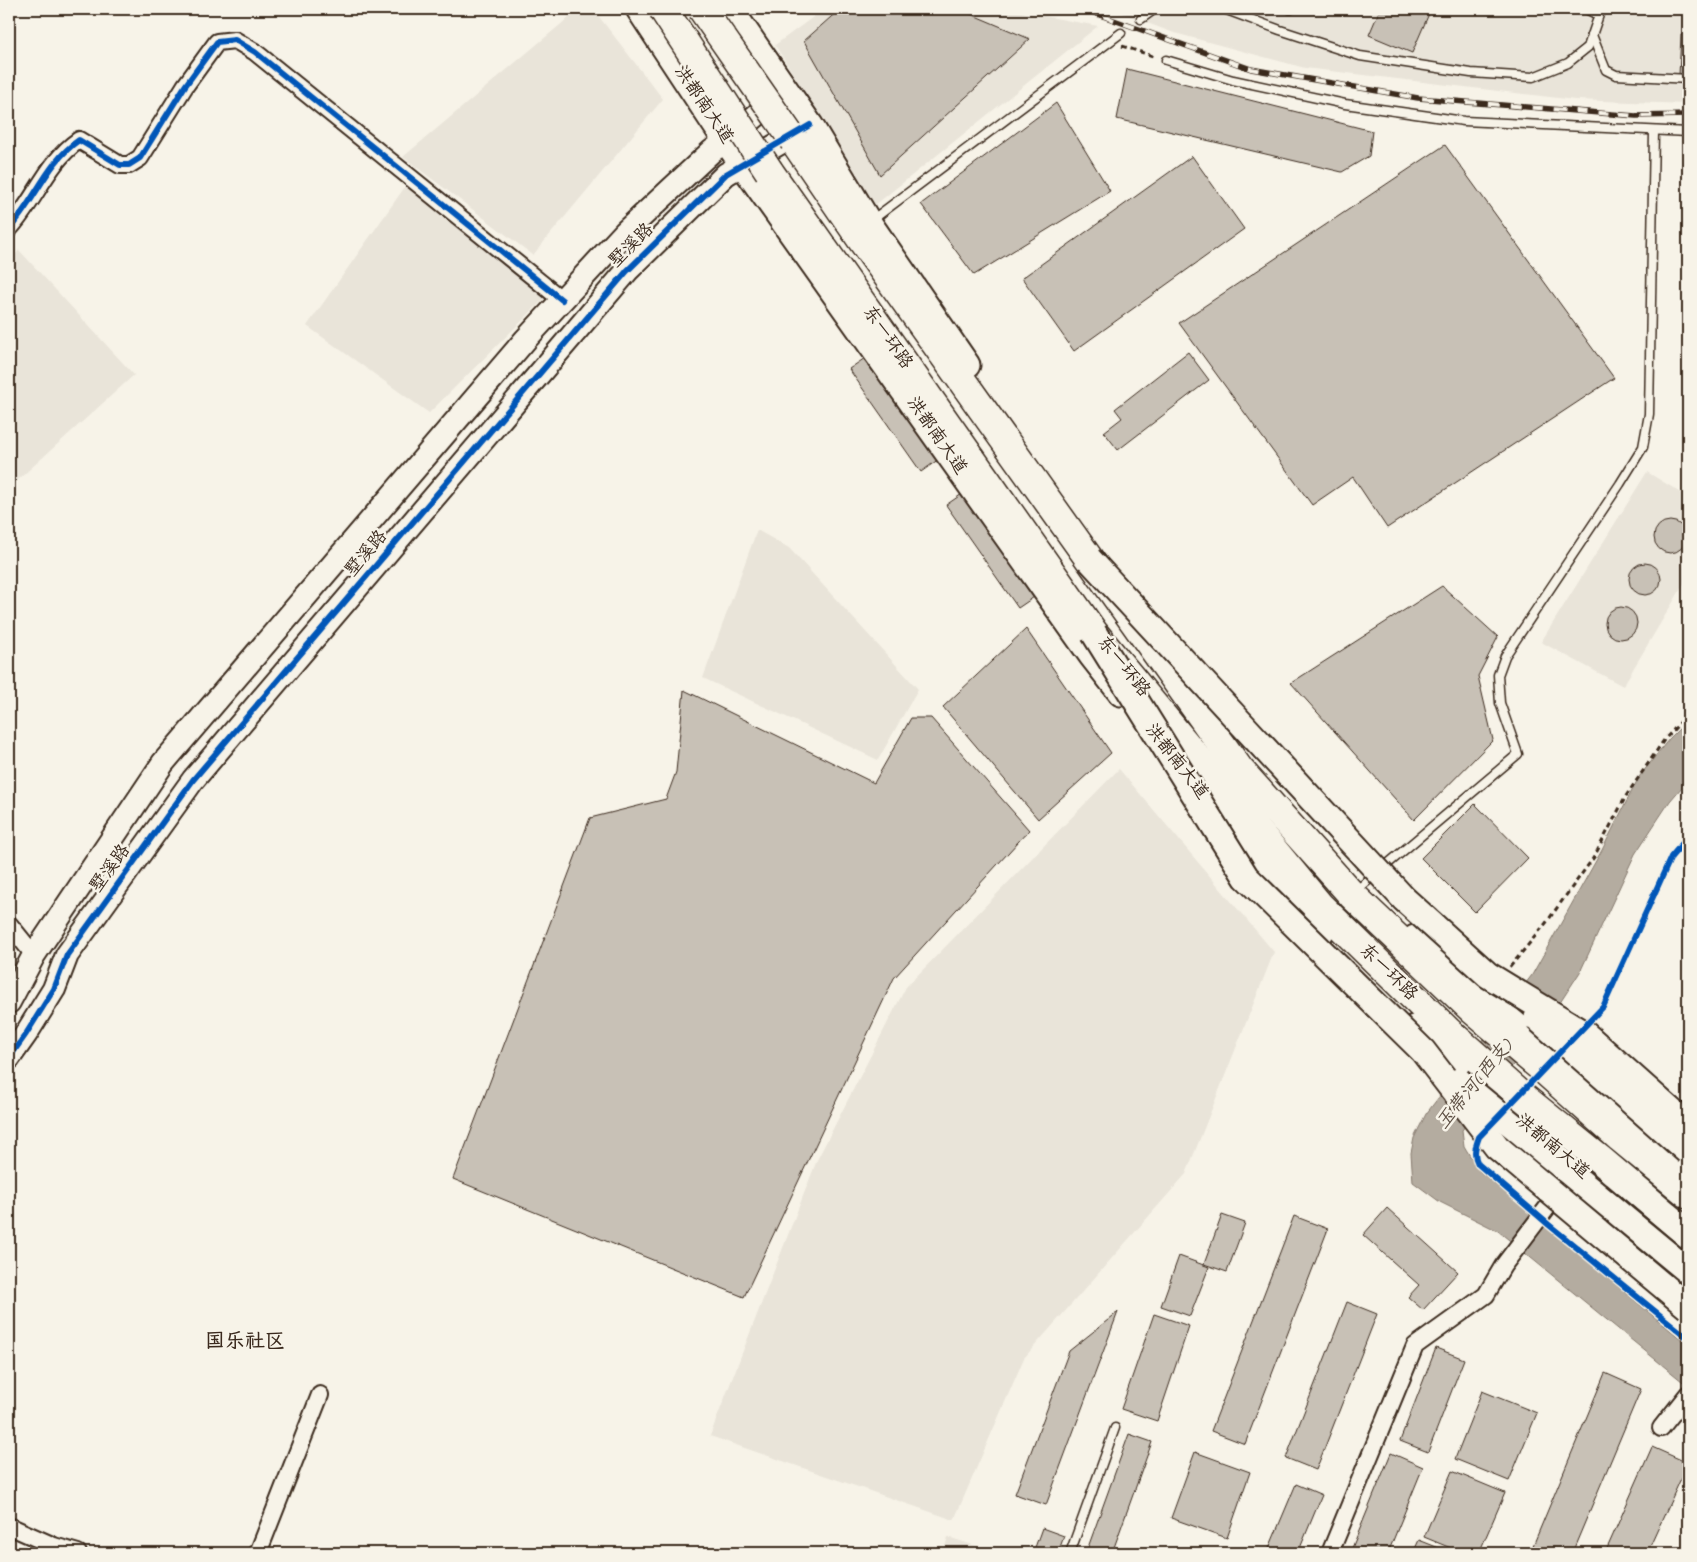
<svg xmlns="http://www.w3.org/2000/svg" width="1697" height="1562" viewBox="0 0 1697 1562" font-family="'Indie Flower','LXGW WenKai TC',sans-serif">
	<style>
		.built { fill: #e9e4d9 }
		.water { fill: #b4aca0; stroke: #84786c }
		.building { fill: #c8c1b6; stroke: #3b2a1e }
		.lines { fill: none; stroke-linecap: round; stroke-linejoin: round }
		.lane-casing { stroke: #3b2a1e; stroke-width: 11 }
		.street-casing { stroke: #3b2a1e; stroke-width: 20 }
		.secondary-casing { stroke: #3b2a1e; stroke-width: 26 }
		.primary-casing { stroke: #3b2a1e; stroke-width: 29 }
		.highway-casing { stroke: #3b2a1e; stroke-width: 31 }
		.path { stroke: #3b2a1e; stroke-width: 3; stroke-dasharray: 5 4; stroke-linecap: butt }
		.lane { stroke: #f7f3e8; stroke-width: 8 }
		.street { stroke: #f7f3e8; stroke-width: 16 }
		.secondary { stroke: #f7f3e8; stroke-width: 22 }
		.primary { stroke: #f7f3e8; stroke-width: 25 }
		.highway { stroke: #f7f3e8; stroke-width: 28 }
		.rail-casing { stroke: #3b2a1e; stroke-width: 5.5 }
		.rail { stroke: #f7f3e8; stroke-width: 4; stroke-dasharray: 11; stroke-linecap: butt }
		.primary-bridge-casing { stroke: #3b2a1e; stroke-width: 29; stroke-linecap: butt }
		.highway-bridge-casing { stroke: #3b2a1e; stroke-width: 31; stroke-linecap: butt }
		.primary-bridge { stroke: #f7f3e8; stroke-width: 25 }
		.highway-bridge { stroke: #f7f3e8; stroke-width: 28 }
		.cycleway-casing { stroke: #f7f3e8; stroke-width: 9 }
		.cycleway { stroke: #0057b8; stroke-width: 6 }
		.labels { text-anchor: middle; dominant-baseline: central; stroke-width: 5; stroke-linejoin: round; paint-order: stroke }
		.street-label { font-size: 18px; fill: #3b2a1e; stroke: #f7f3e8 }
		.water-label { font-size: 19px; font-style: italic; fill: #5f5145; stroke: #f7f3e8 }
		.quarter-label { font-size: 20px; font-weight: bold; fill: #3b2a1e; stroke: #f7f3e8 }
	</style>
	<rect width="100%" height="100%" fill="#f7f3e8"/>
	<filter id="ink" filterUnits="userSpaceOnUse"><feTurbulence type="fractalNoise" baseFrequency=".02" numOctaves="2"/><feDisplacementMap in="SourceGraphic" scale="10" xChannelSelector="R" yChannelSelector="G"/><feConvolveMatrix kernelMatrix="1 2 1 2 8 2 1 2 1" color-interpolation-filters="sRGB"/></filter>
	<g filter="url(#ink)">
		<g class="built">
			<path d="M579,9h14l70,90 -130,156 -130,-98z"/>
			<path d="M824,9h182l92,17 -223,179 -100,-160z"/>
			<path d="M1111,9h577v95l-113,-4 -270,-32 -134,-36z"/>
			<path d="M407,184l138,114 -116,115 -122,-87z"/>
			<path d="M19,250l115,125 -125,113v-225z"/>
			<path d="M1647,472l41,25v80l-65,109 -82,-44z"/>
			<path d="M757,530l32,18 129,141 -40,71 -175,-82z"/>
			<path d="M1119,769l155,183 -88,222 -162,184 -70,162 -244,-84 107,-276 89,-173z"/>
			<path d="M948,1537l50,16h-55z"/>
		</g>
		<path class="water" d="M1688,720v60l-18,21 -35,53 -55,118 -28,43 -90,115 2,16 15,25 209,174v41l-190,-155 -58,-29 -27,-20 -2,-29 3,-15 12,-24 106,-139 70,-125 37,-73 30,-38z"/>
		<g class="building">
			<path d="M840,9h119l71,30 -150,136 -76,-134z"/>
			<path d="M1380,9h51l-19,44 -43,-18z"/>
			<path d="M1681,35h7v40h-9z"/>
			<path d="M1127,69l245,62 -3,25 -27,16 -225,-53z"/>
			<path d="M1056,103l54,88 -136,84 -53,-71z"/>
			<path d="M1445,145l169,233 -227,150 -34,-51 -41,28 -133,-182z"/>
			<path d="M1192,156l52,73 -170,122 -52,-73z"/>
			<path d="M1188,352l21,28 -91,70 -14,-18 18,-14 -7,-9z"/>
			<path d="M868,356l71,103 -18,13 -72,-103z"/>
			<path d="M965,492l72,103 -19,13 -72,-103z"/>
			<circle cx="1670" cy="537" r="16"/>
			<circle cx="1645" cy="579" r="16"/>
			<path d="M1442,586l56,51 -20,39 15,64 -79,80 -123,-137z"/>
			<circle cx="1621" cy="623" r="16"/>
			<path d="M1026,629l85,124 -73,66 -95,-112z"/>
			<path d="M684,690l190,93 37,-65h20l98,112 -135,148 -150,319 -291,-118 137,-361 76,-19 10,-27z"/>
			<path d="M1475,804l53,54 -53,54 -54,-54z"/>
			<path d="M1387,1208l71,64 -35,38 -15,-13 11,-12 -56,-50z"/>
			<path d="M1222,1215l23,8 -18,49 -23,-8z"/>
			<path d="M1294,1216l34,13 -83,215 -34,-13z"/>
			<path d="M1179,1256l30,11 -19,49 -29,-10z"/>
			<path d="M1347,1302l30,12 -61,156 -30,-12z"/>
			<path d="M1118,1312l-72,193 -31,-11 54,-143z"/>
			<path d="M1154,1314l35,12 -32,95 -36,-12z"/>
			<path d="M1436,1348l28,11 -36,93 -28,-11z"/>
			<path d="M1605,1373l36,16 -69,164h-42z"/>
			<path d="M1482,1391l55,22 -28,68 -54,-22z"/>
			<path d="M1129,1434l23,8 -40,111h-26z"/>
			<path d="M1652,1447l36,16 -41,90h-42z"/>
			<path d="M1195,1452l55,20 -23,66 -56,-20z"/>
			<path d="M1391,1453l32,14 -35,86h-38z"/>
			<path d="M1452,1471l53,22 -26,60h-16l-39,-16z"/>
			<path d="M1296,1484l26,11 -24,58h-31z"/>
			<path d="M1042,1528l22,8 -6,17h-25z"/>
			<path d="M1419,1540l30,12 -1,1h-35z"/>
		</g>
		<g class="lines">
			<defs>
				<g id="lane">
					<path d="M1224,9l56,21 80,26 111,17 62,4 35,-14 20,-16 13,-38"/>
					<path d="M1290,9h1"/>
					<path d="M1586,9l12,6"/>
					<path d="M1141,19l14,-10"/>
					<path d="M1592,35l14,35 10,5 72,4"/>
					<path d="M1166,60l67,20 112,24 119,17 224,11"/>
					<path d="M872,220l249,-187"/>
					<path d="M1358,889l160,-135 -18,-51 -2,-28 7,-19 115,-172 23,-37 6,-33 5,-282"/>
					<path d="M1070,1553l45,-125"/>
				</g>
				<g id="street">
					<path d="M9,229c26,-28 38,-67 70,-89l41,25h9l11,-7 45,-72 32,-44 18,-2 20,12 307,248"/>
					<path d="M9,924l25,31"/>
					<path d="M1661,1428l27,-34"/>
					<path d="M9,1526l45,20 24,7"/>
					<path d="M258,1553l62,-158"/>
					<path d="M1330,1553l85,-207 71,-51 17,-29 59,-78"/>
				</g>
				<g id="secondary">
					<path d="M9,1002l25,-47 129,-192 363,-424 99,-107 87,-81 14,-10 56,-47"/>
					<path d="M9,1058l17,-24 28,-45 13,-34 126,-175 434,-509 99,-97 80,-46"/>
				</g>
				<g id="primary">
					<path d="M639,9l87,132 366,515 29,37"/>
					<path d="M730,9l80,116 59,98 98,142"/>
					<path d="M1222,821l19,25 79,88"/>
					<path d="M1415,938l273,236"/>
					<path d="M1414,1028l15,15 56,48"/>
				</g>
				<g id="highway">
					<path d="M794,141l67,98 378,530 113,126 122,116 70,59 76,68 68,56"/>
					<path d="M769,171l325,462 225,272 130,127 70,62 84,68 85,72"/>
				</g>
			</defs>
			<use href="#lane" class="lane-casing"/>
			<use href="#street" class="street-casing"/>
			<use href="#secondary" class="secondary-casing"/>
			<use href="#primary" class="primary-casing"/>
			<use href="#highway" class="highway-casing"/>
			<g class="path">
				<path d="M1122,46l34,11"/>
				<path d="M1510,967l36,-44 48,-66 32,-61 38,-56 24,-26"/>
			</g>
			<use href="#lane" class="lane"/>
			<use href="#street" class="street"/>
			<use href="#secondary" class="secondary"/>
			<use href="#primary" class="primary"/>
			<use href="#highway" class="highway"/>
			<defs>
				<path id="rail" d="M1083,9l168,60 167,29 218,18 52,-1"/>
			</defs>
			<use href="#rail" class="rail-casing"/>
			<use href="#rail" class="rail"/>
			<defs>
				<g id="primary-bridge">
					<path d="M1089,559l315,340 84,76 97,59 103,92"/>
					<path d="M1094,633l152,244 177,174 74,96 191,160"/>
					<path d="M1537,1018l151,134"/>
					<path d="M1459,1081l229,190"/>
				</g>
				<g id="highway-bridge">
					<path d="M663,9l106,162"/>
					<path d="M702,9l92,132"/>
				</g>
			</defs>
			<use href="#primary-bridge" class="primary-bridge-casing"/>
			<use href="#highway-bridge" class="highway-bridge-casing"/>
			<use href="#primary-bridge" class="primary-bridge"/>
			<use href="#highway-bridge" class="highway-bridge"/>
			<defs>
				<g id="cycleway">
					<path d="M9,229c26,-28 38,-67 70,-89l41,25h9l11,-7 45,-72 32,-44 18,-2 20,12 307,248"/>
					<path d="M1688,837l-17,20 -68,150 -124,130c-4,11 -6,17 -1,27l71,61 139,113"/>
					<path d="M9,1058l17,-24 28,-45 13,-34 126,-175 434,-509 99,-97 84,-49"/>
				</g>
			</defs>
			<use href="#cycleway" class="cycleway-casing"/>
			<use href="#cycleway" class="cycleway"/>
		</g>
	</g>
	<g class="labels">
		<g class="street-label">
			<text transform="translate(703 105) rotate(56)">洪都南大道</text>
			<text transform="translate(632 246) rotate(-45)">墅溪路</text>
			<text transform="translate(887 338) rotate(55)">东一环路</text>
			<text transform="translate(936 436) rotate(55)">洪都南大道</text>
			<text transform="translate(367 554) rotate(-50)">墅溪路</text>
			<text transform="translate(1123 667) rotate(51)">东一环路</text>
			<text transform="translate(1176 762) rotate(52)">洪都南大道</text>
			<text transform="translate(111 869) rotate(-54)">墅溪路</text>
			<text transform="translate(1388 973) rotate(44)">东一环路</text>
			<text transform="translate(1552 1147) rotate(40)">洪都南大道</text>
		</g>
		<g class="water-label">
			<text transform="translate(1475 1085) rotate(-51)">玉带河(西支)</text>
		</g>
		<g class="quarter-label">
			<text x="245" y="1342">国乐社区</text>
		</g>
	</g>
	<rect width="1697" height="1562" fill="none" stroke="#f7f3e8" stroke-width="30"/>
	<rect x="15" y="15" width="1667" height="1532" fill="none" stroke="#3b2a1e" stroke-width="2" filter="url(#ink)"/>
</svg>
